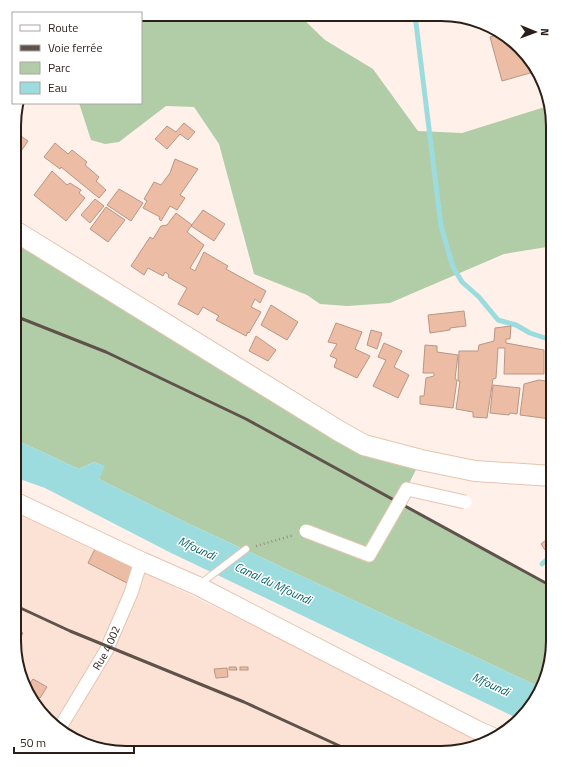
<svg xmlns="http://www.w3.org/2000/svg" width="567" height="767" viewBox="0 0 567 767" font-family="'Titillium Web',sans-serif">
	<style>
		.built { fill: #fce2d5 }
		.green { fill: #b1cda7 }
		.water { fill: #9ddcde }
		.lines { fill: none; stroke-linecap: round; stroke-linejoin: round }
		.stream { stroke: #9ddcde; stroke-width: 5 }
		.building { fill: #ecbda4; stroke: #b79685 }
		.lane-casing { stroke: #e6c4b1; stroke-width: 8 }
		.street-casing { stroke: #e6c4b1; stroke-width: 15 }
		.secondary-casing { stroke: #e6c4b1; stroke-width: 20 }
		.primary-casing { stroke: #e6c4b1; stroke-width: 22 }
		.path { stroke: #968981; stroke-width: 2.5; stroke-dasharray: 1 3; stroke-linecap: butt }
		.lane { stroke: #fff; stroke-width: 6 }
		.street { stroke: #fff; stroke-width: 13 }
		.secondary { stroke: #fff; stroke-width: 18 }
		.primary { stroke: #fff; stroke-width: 20 }
		.rail { stroke: #5f524b; stroke-width: 3 }
		.street-bridge-casing { stroke: #e6c4b1; stroke-width: 15; stroke-linecap: butt }
		.street-bridge { stroke: #fff; stroke-width: 13 }
		.labels { text-anchor: middle; dominant-baseline: central; stroke-width: 3; stroke-linejoin: round; paint-order: stroke }
		.street-label { font-size: 11px; fill: #2b1f18; stroke: #fff }
		.water-label { font-size: 12px; font-style: italic; fill: #005f63; stroke: #fff }
		.rim { fill: none; stroke: #2b1f18; stroke-width: 2 }
	</style>
	<rect width="100%" height="100%" fill="#fff1e9"/>
	<path class="built" d="M14,503l121,60 41,25 192,94 118,60 -45,11 -329,-1 -48,-18 -38,-43 -12,-50z"/>
	<g class="green">
		<path d="M141,14l158,1 26,25 48,29 45,62 44,2 86,-27 5,20v120l-49,8 -114,49 -43,3 -27,-2 -13,-9 -53,-21 -35,-130 -25,-37 -28,-1 -47,36 -14,2 -14,-4 -12,-37h62z"/>
		<path d="M15,231l324,200 82,29 -22,43 154,84v62l-13,38 -355,-165 -86,-43 5,-13 -10,-4 -15,7 -65,-30z"/>
	</g>
	<path class="water" d="M14,439l65,30 15,-7 11,4 -6,13 86,43 355,165 -6,16 -17,15 -346,-165 -126,-65 -31,-11z"/>
	<g class="lines">
		<g class="stream">
			<path d="M415,15l26,211 12,41 9,15 17,15 19,23 18,5 14,8 15,5"/>
			<path d="M542,564l11,-10"/>
		</g>
	</g>
	<g class="building">
		<path d="M501,34l8,3 28,34 -35,10 -12,-44z"/>
		<path d="M184,123l11,9 -7,8 -8,-6 -13,15 -12,-10 12,-13 9,6z"/>
		<path d="M15,132l13,9 -13,19z"/>
		<path d="M55,143l13,11 4,-4 15,12 -2,3 14,12 -3,4 10,9 -7,8 -38,-31 -1,2 -16,-12z"/>
		<path d="M175,159l23,10 -18,26 5,3 -8,12 -7,-4 -9,15 -2,-2 1,-2 -17,-9 4,-7 -3,-2 10,-17 7,3 9,-12z"/>
		<path d="M52,171l15,14 3,-2 11,7 -2,3 6,5 -19,23 -32,-26z"/>
		<path d="M119,189l24,14 -12,18 -24,-16z"/>
		<path d="M95,199l9,7 -14,17 -9,-8z"/>
		<path d="M106,207l19,13 -17,22 -18,-13z"/>
		<path d="M203,210l22,14 -11,17 -23,-15z"/>
		<path d="M176,213l16,12 -5,7 17,13 -14,23 5,3 9,-19 24,14 -2,3 40,22 -6,12 -5,-4 -4,8 10,5 -12,21 -1,-1 -2,4 -30,-16 3,-4 -14,-8 -2,-1 -5,8 -20,-11 9,-16 -19,-11 1,-2 -4,-3 -2,4 -15,-8 -4,7 -13,-9 19,-29 3,2 8,-13 6,-1z"/>
		<path d="M271,305l27,17 -11,18 -26,-15z"/>
		<path d="M464,311l2,15 -16,2v2l-20,3 -2,-18z"/>
		<path d="M336,323l26,9 -7,17 15,7 -13,22 -23,-11 3,-8 -7,-3 7,-12 -9,-2z"/>
		<path d="M511,326l-1,13h-4v4l38,7v24h-40l1,-26h-7l-2,30 -3,1 -6,39 -14,-1v-5l-17,-3 4,-28h-2l1,-30h19l1,-6 15,-4 1,-13z"/>
		<path d="M371,330l11,3 -5,16 -10,-4z"/>
		<path d="M256,336l20,14 -8,11 -19,-10z"/>
		<path d="M384,343l18,8 -8,16 15,8 -11,23 -25,-12 13,-26 -8,-3z"/>
		<path d="M425,345l12,1v6l21,3 -3,24 2,1 -4,28 -33,-4v-8h4l2,-18 8,-2v-3h-11z"/>
		<path d="M552,369l1,28 -2,22 -31,-4 4,-31 15,-4 13,2z"/>
		<path d="M493,385l27,3 -3,26 -7,-1 -1,2 -19,-2z"/>
		<path d="M553,502v22l-3,-1z"/>
		<path d="M552,535l1,10 -8,5 -4,-6z"/>
		<path d="M96,547l40,21 -7,16 -41,-21z"/>
		<path d="M14,628l9,5 -7,13 -2,-5z"/>
		<path d="M229,667h7l1,3h-8z"/>
		<rect x="240" y="667" width="8" height="3"/>
		<path d="M227,668l1,9 -12,1 -2,-9z"/>
		<path d="M33,679l14,8 -7,11 -2,-1 -3,5 -10,-12z"/>
	</g>
	<g class="lines">
		<defs>
			<path id="lane" d="M200,584l46,-35"/>
			<g id="street">
				<path id="s1" d="M59,729l47,-78 25,-58 10,-32"/>
			</g>
			<path id="secondary" d="M14,501l127,60 57,25 277,143 20,9"/>
			<path id="primary" d="M15,231l324,200 25,14 57,15 54,11 78,5"/>
		</defs>
		<use href="#lane" class="lane-casing"/>
		<use href="#street" class="street-casing"/>
		<use href="#secondary" class="secondary-casing"/>
		<use href="#primary" class="primary-casing"/>
		<path class="path" d="M256,546l38,-11"/>
		<use href="#lane" class="lane"/>
		<use href="#street" class="street"/>
		<use href="#secondary" class="secondary"/>
		<use href="#primary" class="primary"/>
		<g class="rail">
			<path d="M15,316l91,36 140,67 307,168"/>
			<path d="M14,605l56,26 174,71 111,51"/>
		</g>
		<defs>
			<path id="street-bridge" d="M306,531l63,24 38,-66 58,13"/>
		</defs>
		<use href="#street-bridge" class="street-bridge-casing"/>
		<use href="#street-bridge" class="street-bridge"/>
	</g>
	<g class="labels">
		<g class="street-label">
			<text stroke="none"><textPath href="#s1" startOffset="94">Rue 4.002</textPath></text>
		</g>
		<g class="water-label">
			<text transform="translate(197 548) rotate(25)">Mfoundi</text>
			<text transform="translate(273 583) rotate(25)">Canal du Mfoundi</text>
			<text transform="translate(491 684) rotate(25)">Mfoundi</text>
		</g>
	</g>
	<path d="M0 0H567V767H0ZM126 21H441A105 105 0 0 1 546 126V641A105 105 0 0 1 441 746H126A105 105 0 0 1 21 641V126A105 105 0 0 1 126 21Z" fill="#fff" fill-rule="evenodd"/>
	<path class="rim" d="M126 21H441A105 105 0 0 1 546 126V641A105 105 0 0 1 441 746H126A105 105 0 0 1 21 641V126A105 105 0 0 1 126 21Z"/>
	<rect x="12" y="12" width="130" height="92" fill="#ffffff" stroke="#aaa5a3"/>
	<rect x="20" y="25" width="20" height="6" fill="#ffffff" stroke="#aaa5a3"/>
	<text x="48" y="32" font-size="12" fill="#2b1f18">Route</text>
	<rect x="20" y="45" width="20" height="6" fill="#5f524b" stroke="#aaa5a3"/>
	<text x="48" y="52" font-size="12" fill="#2b1f18">Voie ferrée</text>
	<rect x="20" y="62" width="20" height="12" fill="#b1cda7" stroke="#aaa5a3"/>
	<text x="48" y="72" font-size="12" fill="#2b1f18">Parc</text>
	<rect x="20" y="82" width="20" height="12" fill="#9ddcde" stroke="#aaa5a3"/>
	<text x="48" y="92" font-size="12" fill="#2b1f18">Eau</text>
	<g transform="translate(535 32) rotate(91)" stroke="#ffffff" stroke-width="3" paint-order="stroke">
	<path d="M0-3L7 15L0 10L-7 15Z" fill="#2b1f18"/>
	<text y="-6" font-size="11" font-weight="bold" text-anchor="middle" fill="#2b1f18">N</text>
	</g>
	<path d="M14 747v6h120v-6" fill="none" stroke="#2b1f18" stroke-width="2"/>
	<text x="20" y="747" font-size="12" fill="#2b1f18" stroke="#ffffff" stroke-width="3" paint-order="stroke">50 m</text>
</svg>
